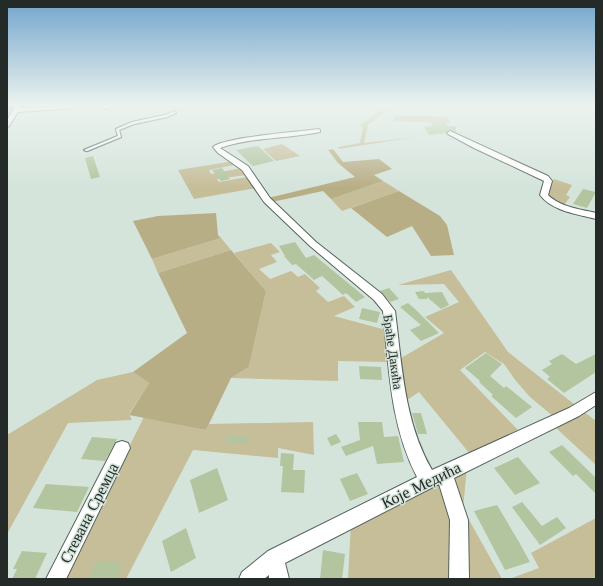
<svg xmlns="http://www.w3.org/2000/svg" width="603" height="586" viewBox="0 0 603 586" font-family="'Times New Roman',serif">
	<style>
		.green { fill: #c6bd99 }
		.forest { fill: #b8ae86 }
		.building { fill: #b2c59f }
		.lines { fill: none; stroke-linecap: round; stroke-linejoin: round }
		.lane-casing { stroke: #55635c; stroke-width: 2.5 }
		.street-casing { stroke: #55635c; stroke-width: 2 }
		.lane { fill: #fff; fill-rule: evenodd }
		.street { fill: #fff; fill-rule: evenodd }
		.rail-casing { stroke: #58615c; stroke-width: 2.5 }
		.rail { stroke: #d4e4db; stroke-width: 1.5; stroke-dasharray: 5; stroke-linecap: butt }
		.labels { text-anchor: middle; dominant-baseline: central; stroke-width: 3; stroke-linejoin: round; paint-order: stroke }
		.street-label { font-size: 13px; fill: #242a27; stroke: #d4e4db }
		.near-street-label { font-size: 16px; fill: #242a27; stroke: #d4e4db }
	</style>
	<rect width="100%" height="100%" fill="#d4e4db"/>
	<g class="green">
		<path d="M387,106h3l-2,4 -20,15 -4,18 52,-6 -78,12 1,-2 21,-4 3,-16 -3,-2 22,-16h3z"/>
		<path d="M394,115l54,2 3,6 -58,-2z"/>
		<path d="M282,144l18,12 -24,5 -13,-12z"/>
		<path d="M234,161l5,3 -30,6 2,4 30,-6 5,7 -29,4 2,3 28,-5 9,11 -62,11 -16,-29z"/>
		<path d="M554,179l18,6 -6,10 4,2 -6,8 -5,-1 -11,-8v-6z"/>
		<path d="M383,181l16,10 -57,20 -11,-12z"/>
		<path d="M221,238l10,12 -73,23 -6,-14z"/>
		<path d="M271,243l9,9 -9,3 6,7 -18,7 11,10 21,-8 7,6 7,-3 15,14 -4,3 12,11 16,-6 11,11 -21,9 52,14 1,32 -49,-1v20l-107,-3 18,-11 17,-76 -32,-38z"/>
		<path d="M451,270l57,82 66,52 -20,13 -24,-20 -14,-16 -12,-17 -19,-12 -25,18 58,60 -48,24 -51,-62 -18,12 -5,-43 48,-28 -19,-16 34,-15 -15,-18 -46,1z"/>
		<path d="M133,372l16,11 -20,31 3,6 -64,3 -61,111v-99l90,-55z"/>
		<path d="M583,411l13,10v44l-41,-38z"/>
		<path d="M144,417l62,13 3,-6 104,-2 1,33 -36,-7v10l-85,-8 -67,129h-63z"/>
		<path d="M467,467l-4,42 39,70h-154l3,-56z"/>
		<path d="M596,518v61h-87l30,-11 -8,-15z"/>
	</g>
	<g class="forest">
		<path d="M333,149l10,13 36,-3 13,10 -18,6 9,6 -52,18 -8,-8 -51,11 -4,-4 87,-21 -17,-14 -10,-13z"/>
		<path d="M399,191l41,25 7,9 7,30 -23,1 -19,-30 -25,11 -36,-29z"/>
		<path d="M216,213l2,22 3,3 -69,21 -19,-38 25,-5z"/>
		<path d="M231,250l35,41 -17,76 -18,11 -25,52 -77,-15 20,-32 -16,-11 54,-39 -29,-60z"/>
	</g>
	<g class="building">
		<path d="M431,123h15l2,3h8v6l-7,-2 -3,3 -17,2 -5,-8 9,-1z"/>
		<path d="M258,146l16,15 -21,5 -17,-16z"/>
		<path d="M93,156l7,21 -9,2 -6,-21z"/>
		<path d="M222,168l8,11 -9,2 -9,-11z"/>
		<path d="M583,189l13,3 -9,16 -14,-4z"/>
		<path d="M295,242l11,16 8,-3 51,42 -9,5 -10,-9 -3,2 -21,-19 -8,4 -18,-16 -4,1 -8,-9h1l-6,-10z"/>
		<path d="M389,288l10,11 -9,3 -10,-11z"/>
		<path d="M424,291l1,2 17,-1 7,13 -8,4 -14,-12v2h-8l-4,-7z"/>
		<path d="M408,303l7,6 24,24 -18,8 -11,-11 11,-5 -21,-18z"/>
		<path d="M362,308l18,4 -3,11 -18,-4z"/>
		<path d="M486,353l16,11 -12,12 14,12 2,-2 26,21 -16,11 -25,-22 2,-1 -14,-13 1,-1 -15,-13z"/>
		<path d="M562,354l14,10 20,-10v18l-32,21 -17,-14 3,-2 -8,-7 10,-6 -3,-3z"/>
		<path d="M359,366l22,1 1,13 -22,-1z"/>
		<path d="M412,413h9l6,21h-9z"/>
		<path d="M358,422h24l2,15 14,-1 6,26 -27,2 -4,-18 -27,10 -5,-9 19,-7z"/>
		<path d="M336,434l5,8 -10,4 -4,-8z"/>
		<path d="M227,436l21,1 -1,7 -21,-1z"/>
		<path d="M92,437l25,2 -12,22 -24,-2z"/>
		<path d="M562,445l34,33v16l-20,-20 -3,2 -24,-24z"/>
		<path d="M281,453l13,1 -1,16h12l-1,23 -23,-1 2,-26h-3z"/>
		<path d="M518,457l22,26 -25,12 -21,-27z"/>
		<path d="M217,468l11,32 -29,13 -9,-33z"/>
		<path d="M357,473l11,21 -18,7 -10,-22z"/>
		<path d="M46,484l43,3 -12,25 -44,-4z"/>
		<path d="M522,502l20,24 15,-9 9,11 -26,17 -28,-38z"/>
		<path d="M497,505l22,37 11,20 -25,8 -31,-59z"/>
		<path d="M186,528l10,30 -25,14 -9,-31z"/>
		<path d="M323,550l22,4 -3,25h-22z"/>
		<path d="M22,551l25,2 -12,26h-23l5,-10h-4z"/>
		<path d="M96,561l26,2 -5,16h-28z"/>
	</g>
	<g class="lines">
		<defs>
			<path id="lane" d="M175,111l1,2 -9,4 -33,7 -15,6 2,7 -34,14 -3,-1 34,-14 -2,-7 16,-7 33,-7z"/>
			<g id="street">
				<path d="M15,106h6l-1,2 58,-2 -3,2 -57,4 -9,14 -2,1v-7z"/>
				<path d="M103,106h6v2l-5,1z"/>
				<path d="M318,129l2,1v2c-33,7 -68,5 -100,16l28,18 22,32 46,44 66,52 13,17c7,54 9,111 37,159l137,-62 27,-16v13l-17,11 -125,62 14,42 1,59h-20l1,-59 -11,-36 -154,79 4,16h-20v-4l-5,4h-25l3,-7 26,-21 149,-74c-27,-52 -28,-109 -34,-166l-9,-11 -64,-54 -46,-44 -22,-32 -24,-17 -5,-6c12,-10 85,-15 105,-18z"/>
				<path d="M450,131l98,45 4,5 -4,14c12,12 32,14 48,18v6c-19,-5 -44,-8 -56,-24l4,-14 -2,-1 -68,-32 -26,-14 -1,-1z"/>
				<path d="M122,441l6,2 2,5 -64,131h-20l70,-136z"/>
			</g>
		</defs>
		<use href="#lane" class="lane-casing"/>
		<use href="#street" class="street-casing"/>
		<use href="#lane" class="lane"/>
		<use href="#street" class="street"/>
		<defs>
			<path id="rail" d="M7,113l5,-7"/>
		</defs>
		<use href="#rail" class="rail-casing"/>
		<use href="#rail" class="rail"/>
	</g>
	<linearGradient id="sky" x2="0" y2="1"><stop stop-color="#73a5cc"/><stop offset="0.56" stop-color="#ecf3ef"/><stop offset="1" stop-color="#ecf3ef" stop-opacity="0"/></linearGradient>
	<rect width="603" height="188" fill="url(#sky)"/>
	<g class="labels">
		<g class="street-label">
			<text transform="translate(393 352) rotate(82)">Браће Дакића</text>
		</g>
		<g class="near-street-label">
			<text transform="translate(421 485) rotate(-26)">Које Медића</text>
			<text transform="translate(89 513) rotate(-63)">Стевана Сремца</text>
		</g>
	</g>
	<rect width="603" height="586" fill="none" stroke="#242a27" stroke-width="16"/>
</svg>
